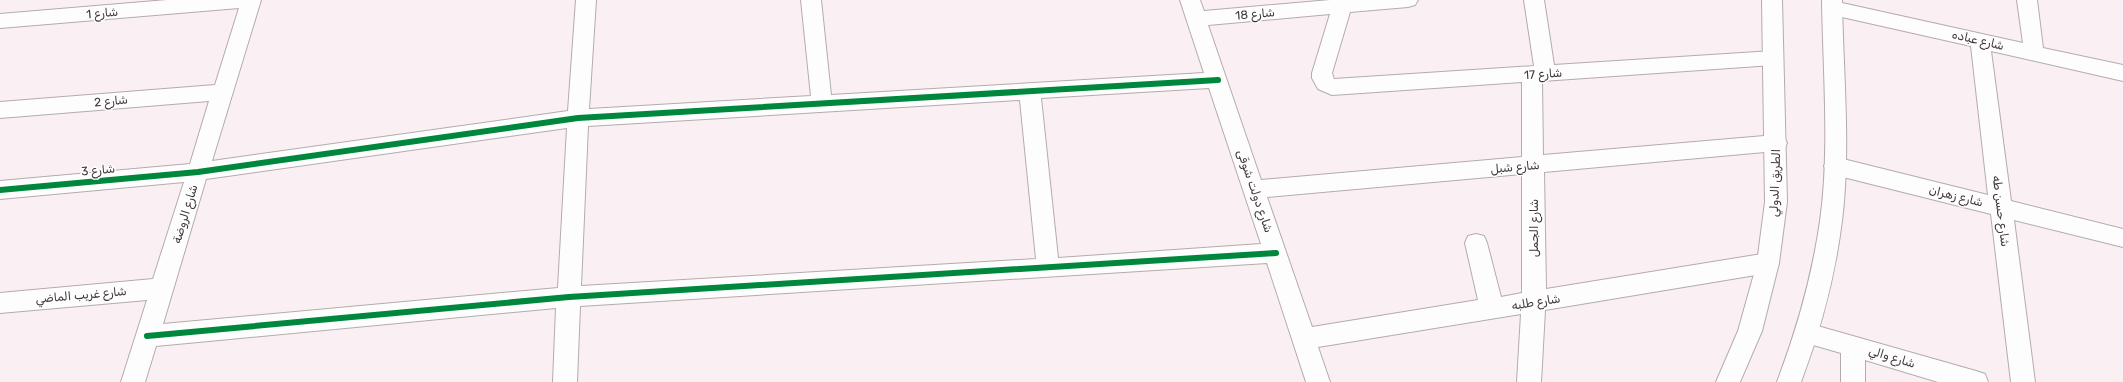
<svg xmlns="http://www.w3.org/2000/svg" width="2123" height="382" viewBox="0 0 2123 382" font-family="Rubik,'Noto Naskh Arabic',sans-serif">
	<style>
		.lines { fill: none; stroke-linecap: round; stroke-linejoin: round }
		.minor-casing { stroke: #b4abad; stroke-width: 2 }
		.tertiary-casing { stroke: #b4abad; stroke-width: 2 }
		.minor { fill: #fefdfd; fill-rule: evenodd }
		.tertiary { fill: #fefdfd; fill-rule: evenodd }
		.cycleway-casing { stroke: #fefefe; stroke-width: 8 }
		.cycleway { stroke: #00873e; stroke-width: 6 }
		.labels { text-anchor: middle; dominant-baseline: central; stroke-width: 3; stroke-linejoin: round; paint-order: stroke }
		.street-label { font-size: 12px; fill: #40373a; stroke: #fefefe }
	</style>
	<rect width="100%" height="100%" fill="#faeff2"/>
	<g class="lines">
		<defs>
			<g id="minor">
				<path d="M167,0h94l-49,161 356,-50 8,-111h20l-7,109 222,-13 -10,-96h20l10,95 373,-22 -24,-73h20l4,11 126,-11h88l-3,5 -7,2 -58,5 -18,61 2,6 200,-13 -10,-66h20l10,65 219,-14 7,2 3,5 -3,5 -7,2 -231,16 1,74 233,-20 8,2 3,6 -3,6 -8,2 -232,21 2,117 222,-36 8,3 3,7 -3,7 -8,3 -223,37 -4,72h-24l4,-68 -203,33 12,35h-24l-39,-119 -687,43 -3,76h-24l3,-74 -400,38 -11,36h-24l26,-82 -147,13v-20l153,-14 31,-97 -184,17v-18l190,-17 19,-63 -209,17v-16l215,-17 24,-77 -239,20v-14zM1330,14l-18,59v5l6,11 14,6 190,-13v75l-261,23 -53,-155zM1209,88l52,156 -203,14 -17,-160zM1020,100l16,159 -455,27 7,-160zM567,128l-9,160 -395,36 43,-145zM1522,174v119l-21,4 -14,-54 -3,-7 -8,-2 -8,2 -3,7 13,57 -166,27 -45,-130z"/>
				<path d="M2017,0h20l6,48 80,17v16l-132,-30 20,150 112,28v18l-109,-27 21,162h-24l-20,-168 -156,-39 -8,-3 -3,-6 3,-6 8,-3 153,38 -17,-149 -138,-31 -7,-2 -3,-5 3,-5 7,-2 190,42z"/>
				<path d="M1807,323l169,48 9,3 3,8h-50l-73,-22v22h-24v-29l-42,-12 -4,-7 4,-7z"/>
			</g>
			<g id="tertiary">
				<path d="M1762,0h20l5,202 -8,61 -17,68 -22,51h-24l22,-51 19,-68 8,-61z"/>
				<path d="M1822,0h20c1,72 9,149 0,221 -7,56 -21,108 -41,161h-24c20,-53 35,-105 43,-161 10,-70 3,-149 2,-221z"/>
			</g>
		</defs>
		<use href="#minor" class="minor-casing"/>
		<use href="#tertiary" class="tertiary-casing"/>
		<use href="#minor" class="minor"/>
		<use href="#tertiary" class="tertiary"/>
		<defs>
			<g id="cycleway">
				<path d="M0,190l198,-18 380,-54 640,-38"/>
				<path d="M147,336l422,-39 707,-44"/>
			</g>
		</defs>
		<use href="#cycleway" class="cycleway-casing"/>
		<use href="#cycleway" class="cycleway"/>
	</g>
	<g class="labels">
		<g class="street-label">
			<text transform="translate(102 13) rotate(-5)">شارع 1</text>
			<text transform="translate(1255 14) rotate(-5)">شارع 18</text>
			<text transform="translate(1978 40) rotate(13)">شارع عباده</text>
			<text transform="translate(1543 74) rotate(-4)">شارع 17</text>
			<text transform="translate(111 101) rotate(-5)">شارع 2</text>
			<text transform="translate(1515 167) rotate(-5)">شارع شبل</text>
			<text transform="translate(98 170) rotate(-5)">شارع 3</text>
			<text transform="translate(1775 183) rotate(-88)">الطريق الدولي</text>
			<text transform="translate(1255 191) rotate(71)">شارع دولت شوقى</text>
			<text transform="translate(1956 196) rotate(14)">شارع زهران</text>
			<text transform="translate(2001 211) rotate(83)">شارع حسن طه</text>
			<text transform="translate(185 214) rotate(-73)">شارع الروضة</text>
			<text transform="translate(1534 228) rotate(-90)">شارع الجمل</text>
			<text transform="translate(81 295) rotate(-5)">شارع غريب الماضي</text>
			<text transform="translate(1536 302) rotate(-9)">شارع طلبه</text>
			<text transform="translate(1892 357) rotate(17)">شارع والي</text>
		</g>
	</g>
</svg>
